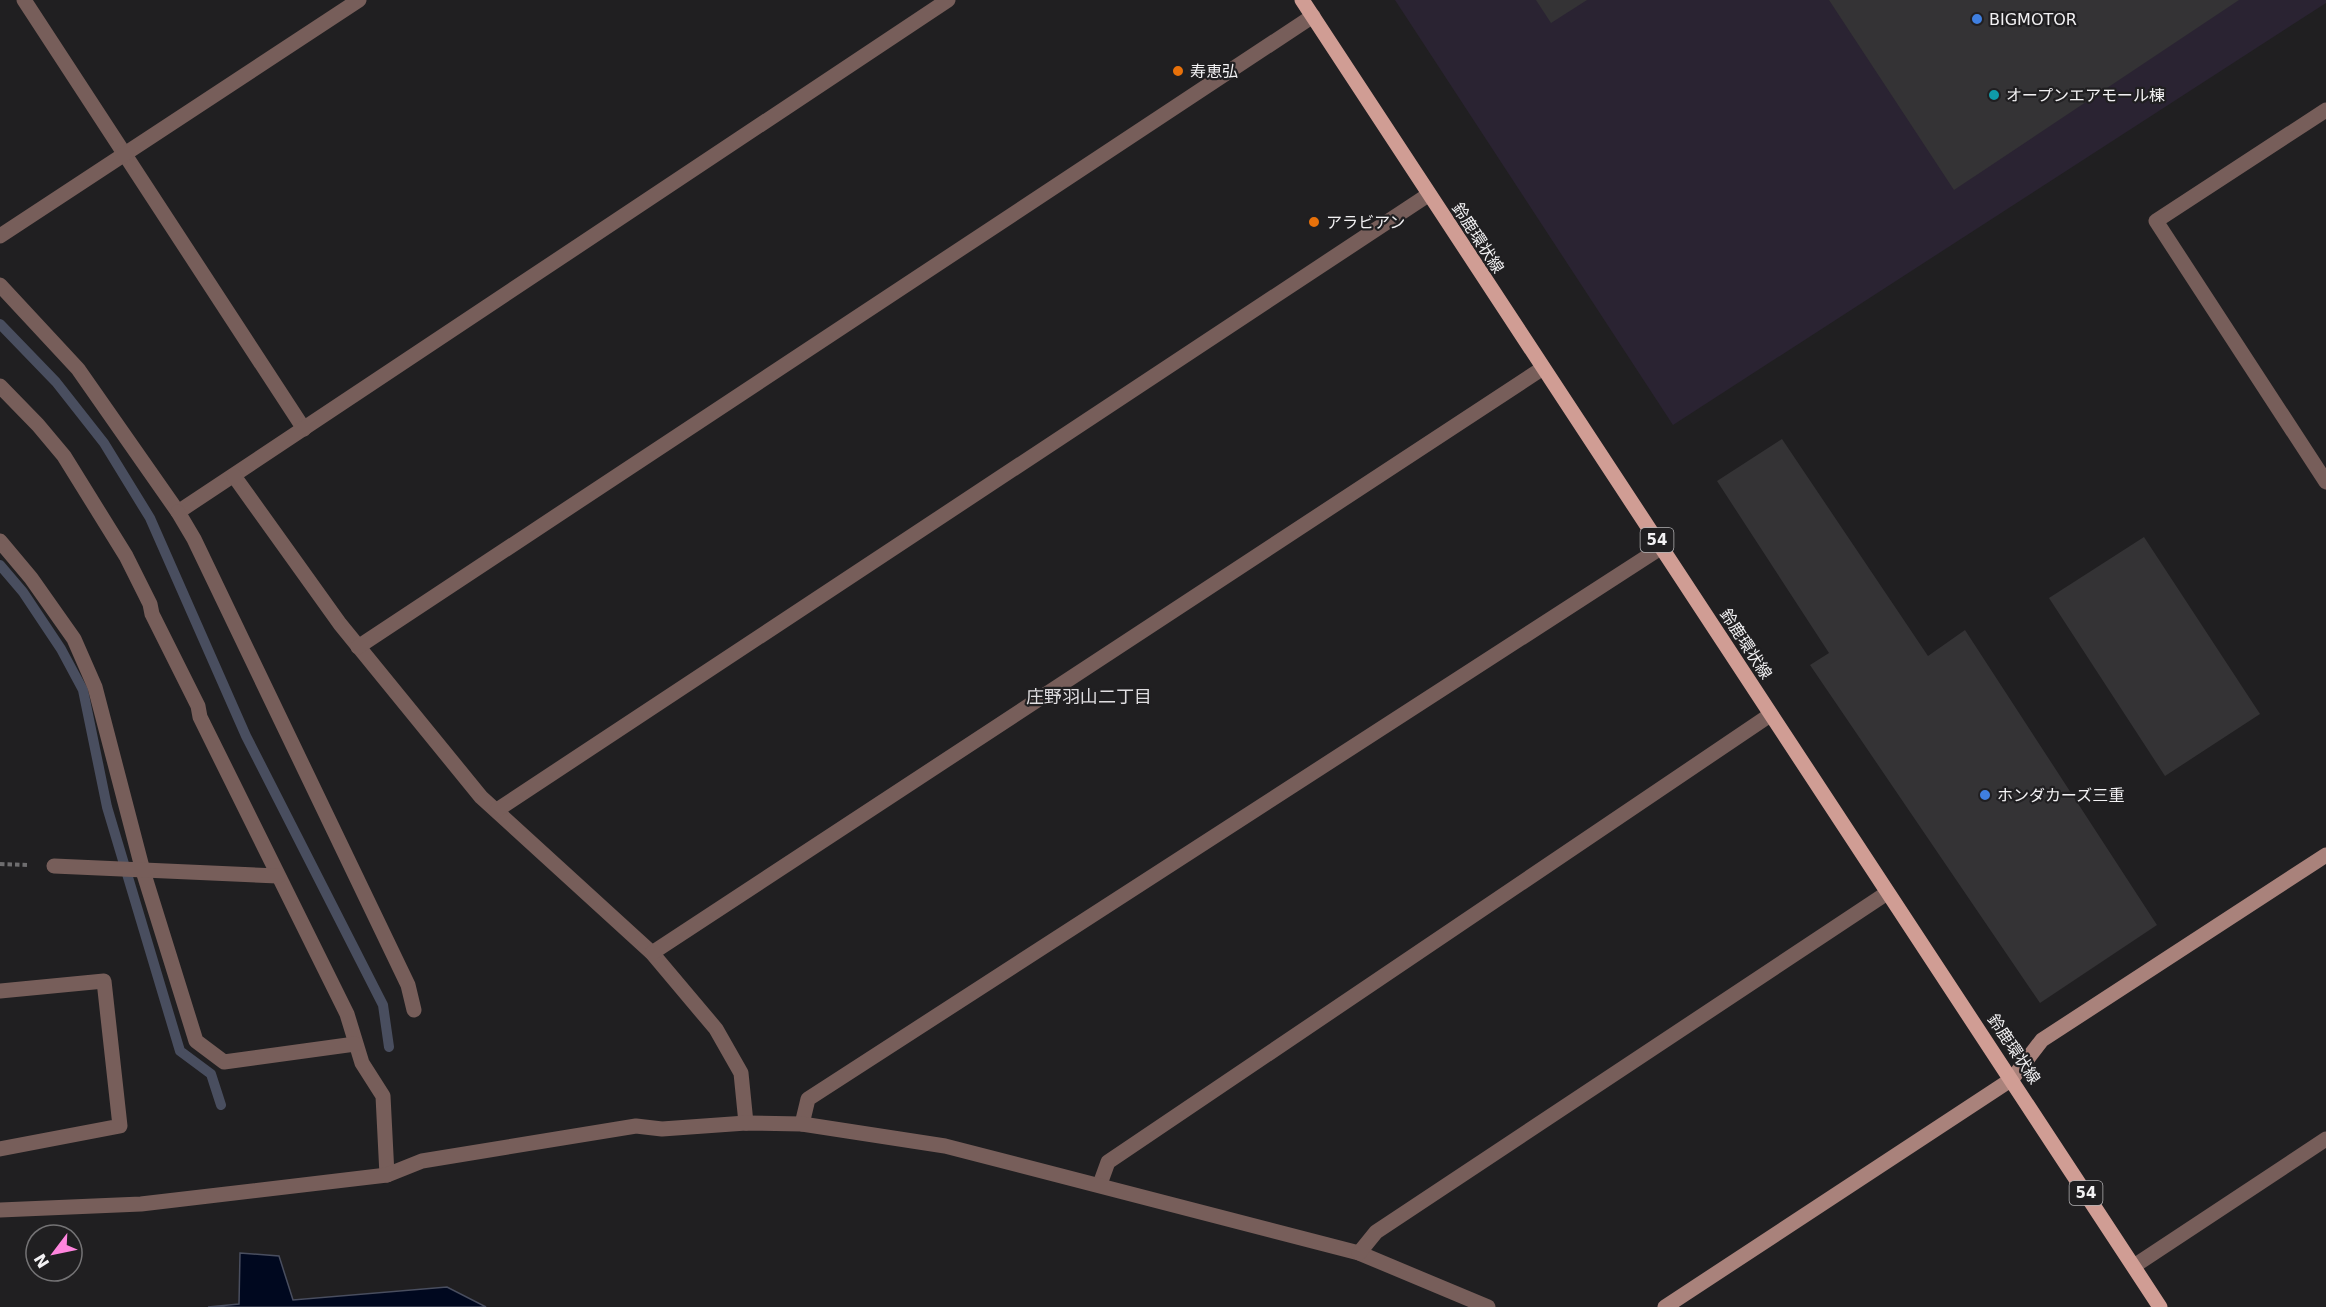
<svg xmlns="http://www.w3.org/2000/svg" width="2326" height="1307" viewBox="0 0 2326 1307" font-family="'DejaVu Sans','Noto Sans JP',sans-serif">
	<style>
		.commercial { fill: #2a2332 }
		.water { fill: #00081f; stroke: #494e5f; stroke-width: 1.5 }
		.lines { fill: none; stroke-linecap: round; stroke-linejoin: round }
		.stream { stroke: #494e5f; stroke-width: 10 }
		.building { fill: #343335 }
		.path { stroke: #6e6d6f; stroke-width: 4; stroke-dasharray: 4.5 3; stroke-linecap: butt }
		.street { stroke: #775e5a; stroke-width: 15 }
		.secondary { stroke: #a9827b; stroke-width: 15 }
		.primary { stroke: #d09d94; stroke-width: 15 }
		.shop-dot { fill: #3f7fe0; stroke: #201f21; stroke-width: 2 }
		.food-dot { fill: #e8710a; stroke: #201f21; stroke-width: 2 }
		.culture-dot { fill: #0f9aa8; stroke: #201f21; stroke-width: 2 }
		.labels { text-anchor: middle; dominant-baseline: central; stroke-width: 4.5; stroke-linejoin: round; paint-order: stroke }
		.shield { fill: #201f21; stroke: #b3b2b4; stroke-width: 1.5 }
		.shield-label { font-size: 15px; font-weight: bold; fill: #f2f1f3 }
		.poi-label { font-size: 16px; fill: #f2f1f3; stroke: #201f21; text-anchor: start }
		.street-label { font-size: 16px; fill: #f2f1f3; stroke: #201f21 }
		.neighbourhood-label { font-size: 18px; fill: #dfdde0; stroke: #201f21 }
	</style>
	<rect width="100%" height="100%" fill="#201f21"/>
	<path class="commercial" d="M1395,0h931v3l-653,422z"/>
	<path class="water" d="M240,1253l39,3 14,44 154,-13 39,20h-278l31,-3z"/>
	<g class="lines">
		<g class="stream">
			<path d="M0,324l56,58 48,61 46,75 96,218 137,269 6,42"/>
			<path d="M0,565l23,27 38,57 22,41 24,117 73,244 31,23 10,31"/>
		</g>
	</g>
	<g class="building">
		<path d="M1536,0h51l-36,23z"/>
		<path d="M1829,0h410l-285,190z"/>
		<path d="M1782,439l146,217 37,-26 192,295 -117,78 -230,-338 19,-12 -112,-172z"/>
		<path d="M2144,537l116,177 -95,62 -116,-178z"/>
	</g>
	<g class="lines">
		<path class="path" d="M0,864l29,1"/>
		<g class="street">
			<path d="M24,0l280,429"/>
			<path d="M2326,110l-170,111 170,261"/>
			<path d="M0,236l359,-236"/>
			<path d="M0,285l78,84 100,143 770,-512"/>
			<path d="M0,386l38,39 26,31 62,100 24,48 2,10 46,92 2,11 147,297 15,49 21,33 4,79"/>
			<path d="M234,476l106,148 141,173 171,156 64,76 25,44 5,50"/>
			<path d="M178,512l16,27 214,446 6,25"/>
			<path d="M0,541l31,37 43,61 21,48 48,184 53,170 28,21 131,-18"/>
			<path d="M358,647l955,-631"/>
			<path d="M497,810l931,-615"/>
			<path d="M54,866l224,10"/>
			<path d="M652,953l891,-585"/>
			<path d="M0,991l104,-10 16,145 -120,23"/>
			<path d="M802,1124l6,-25 854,-552"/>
			<path d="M1100,1184l8,-22 662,-447"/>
			<path d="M0,1210l141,-6 246,-29 35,-14 214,-35 26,3 84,-6 56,1 143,22 414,107 129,54"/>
			<path d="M1359,1253l17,-21 511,-339"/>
			<path d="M2134,1266l192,-127"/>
		</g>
		<path class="secondary" d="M1665,1307l347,-228 30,-39 284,-185"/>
		<path class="primary" d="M1302,0l858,1307"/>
	</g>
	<g class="shop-dot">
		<circle cx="1977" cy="19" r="6"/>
		<circle cx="1985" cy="795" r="6"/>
	</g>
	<g class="food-dot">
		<circle cx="1178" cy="71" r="6"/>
		<circle cx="1314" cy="222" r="6"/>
	</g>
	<circle class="culture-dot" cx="1994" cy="95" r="6"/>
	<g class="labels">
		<g class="shield">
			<rect x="1640.5" y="528" width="33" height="24" rx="4.5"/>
			<rect x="2069.5" y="1181" width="33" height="24" rx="4.5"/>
		</g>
		<g class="shield-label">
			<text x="1657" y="540">54</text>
			<text x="2086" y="1193">54</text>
		</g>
		<g class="poi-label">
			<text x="1989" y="19">BIGMOTOR</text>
			<text x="1190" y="71">寿恵弘</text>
			<text x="2006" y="95">オープンエアモール棟</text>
			<text x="1326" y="222">アラビアン</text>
			<text x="1997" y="795">ホンダカーズ三重</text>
		</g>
		<g class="street-label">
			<text transform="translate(1478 238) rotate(57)">鈴鹿環状線</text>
			<text transform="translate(1746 644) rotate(57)">鈴鹿環状線</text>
			<text transform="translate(2014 1049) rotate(56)">鈴鹿環状線</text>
		</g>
		<g class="neighbourhood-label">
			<text x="1089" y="696">庄野羽山二丁目</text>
		</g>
	</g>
	<g transform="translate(54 1253) rotate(238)"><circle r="28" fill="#201f21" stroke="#747375" stroke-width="1.5"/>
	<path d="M0-4.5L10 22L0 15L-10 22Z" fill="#ff85de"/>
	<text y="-9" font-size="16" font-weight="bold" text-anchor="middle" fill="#f2f1f3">N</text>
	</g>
</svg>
